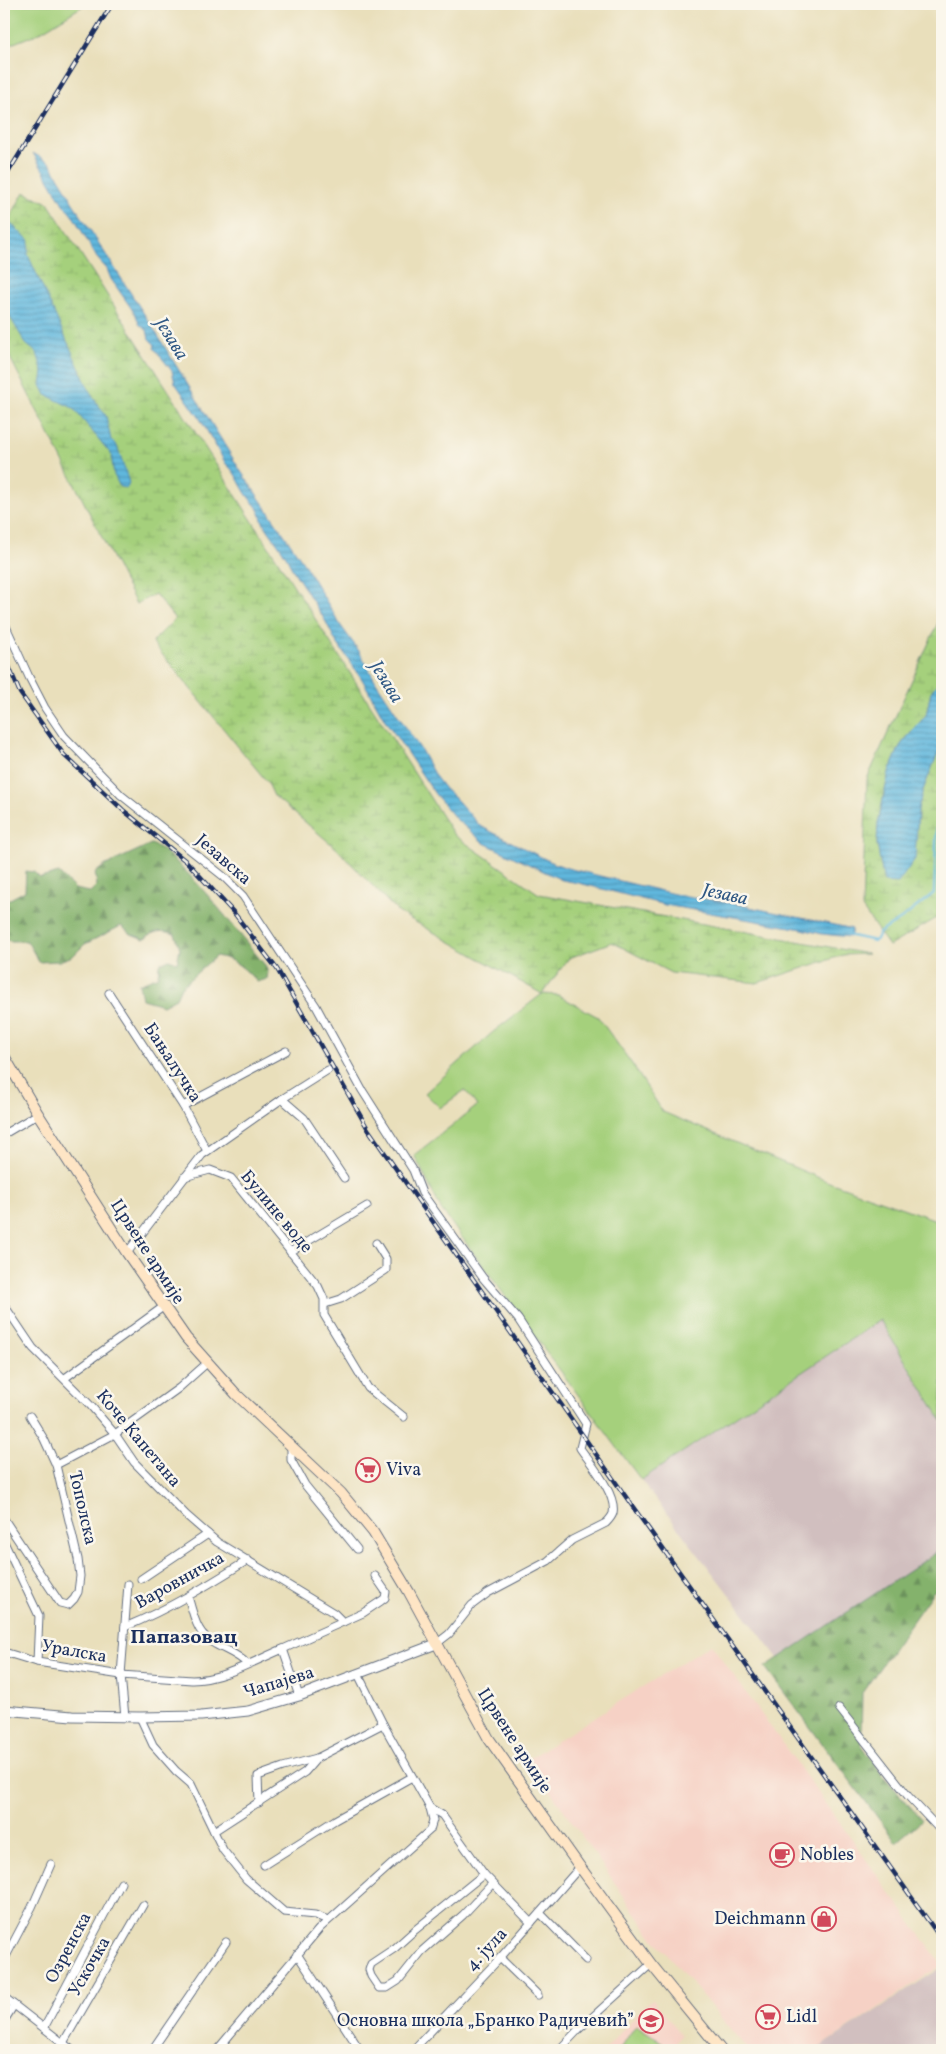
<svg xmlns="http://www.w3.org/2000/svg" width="946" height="2054" viewBox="0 0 946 2054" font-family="Vollkorn,serif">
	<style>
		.built { fill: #f6d1c5 }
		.industrial { fill: #d1bfbf }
		.green { fill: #a5d07c; stroke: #60806d }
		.forest { fill: url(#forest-firs); stroke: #507065 }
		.wetland { fill: url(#wetland-marsh); stroke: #60806d }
		.water { fill: url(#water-rules); stroke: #3e739e }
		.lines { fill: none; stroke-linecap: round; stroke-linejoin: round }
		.stream { stroke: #60b7dd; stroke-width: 2.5 }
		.minor-casing { stroke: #636d7f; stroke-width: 9 }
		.tertiary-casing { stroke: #636d7f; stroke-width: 11 }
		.secondary-casing { stroke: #636d7f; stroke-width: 12 }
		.minor { stroke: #fff; stroke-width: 7 }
		.tertiary { stroke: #fff; stroke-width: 9 }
		.secondary { stroke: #fee5c5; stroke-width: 10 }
		.rail-casing { stroke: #1b2f5e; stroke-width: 4.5 }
		.rail { stroke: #fbf7ec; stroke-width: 2.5; stroke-dasharray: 8; stroke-linecap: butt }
		.labels { text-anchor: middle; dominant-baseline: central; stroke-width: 5; stroke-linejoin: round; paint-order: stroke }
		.street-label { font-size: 18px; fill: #1b2f5e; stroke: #fbf7ec }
		.poi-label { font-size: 18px; fill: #1b2f5e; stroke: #fbf7ec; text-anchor: start }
		.water-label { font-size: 19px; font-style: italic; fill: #305884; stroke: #fbf7ec }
		.quarter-label { font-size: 20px; font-weight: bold; fill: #1b2f5e; stroke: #fbf7ec }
	</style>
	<defs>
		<pattern id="forest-firs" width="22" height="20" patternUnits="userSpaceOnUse" patternTransform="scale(1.25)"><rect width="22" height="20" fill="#84b26c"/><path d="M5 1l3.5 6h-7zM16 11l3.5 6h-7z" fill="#6b915c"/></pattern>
		<pattern id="wetland-marsh" width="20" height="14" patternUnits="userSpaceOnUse" patternTransform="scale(1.25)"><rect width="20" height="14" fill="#a5d07c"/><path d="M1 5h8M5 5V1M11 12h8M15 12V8" fill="none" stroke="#8db36e"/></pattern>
		<pattern id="water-rules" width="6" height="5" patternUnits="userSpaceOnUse" patternTransform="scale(1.25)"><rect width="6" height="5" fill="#60b7dd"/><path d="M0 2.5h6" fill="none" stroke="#4e95b6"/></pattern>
	</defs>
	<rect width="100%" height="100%" fill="#fbf7ec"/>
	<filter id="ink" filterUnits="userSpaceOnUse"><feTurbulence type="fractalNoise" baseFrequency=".02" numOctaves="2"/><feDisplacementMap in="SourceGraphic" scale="10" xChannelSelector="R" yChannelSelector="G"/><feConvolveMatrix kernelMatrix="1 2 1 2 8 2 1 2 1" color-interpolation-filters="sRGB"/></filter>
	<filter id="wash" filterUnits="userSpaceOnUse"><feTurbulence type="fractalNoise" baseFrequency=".0096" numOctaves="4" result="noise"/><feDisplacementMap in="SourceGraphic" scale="20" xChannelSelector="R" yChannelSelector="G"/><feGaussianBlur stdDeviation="1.12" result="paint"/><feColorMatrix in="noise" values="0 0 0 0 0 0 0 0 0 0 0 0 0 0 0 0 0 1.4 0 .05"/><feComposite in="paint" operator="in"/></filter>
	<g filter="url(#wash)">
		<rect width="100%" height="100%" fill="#e9dfbb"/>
		<g class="built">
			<path d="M711,1644l231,321 -126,85h-68l-97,-115 -123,-176z"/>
			<path d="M653,1999l28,36 -10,15h-66l39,-44z"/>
		</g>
		<g class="industrial">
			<path d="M880,1320l62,101v128l-164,109 -137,-178z"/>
			<path d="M942,1967v83h-126z"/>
		</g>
		<g class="green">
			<path d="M4,4h82l-47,29 -35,14z"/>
			<path d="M542,994l16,1 40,22 34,47 31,48 166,70 113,40v199l-62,-101 -239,160 -200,-271 -27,-54 63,-49 -12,-16 -25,18 -15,-15 68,-61z"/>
			<path d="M636,2025l30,20 -4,5h-43z"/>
		</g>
		<g class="forest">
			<path d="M151,844c25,6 93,96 113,120l4,8 -1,7 -10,3c-13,-14 -22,-23 -41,-26l-35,31 -5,11 -13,7 -21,-6 -3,-15 19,-8 1,-12 10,-5 8,3 3,-14 -5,-14c-13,-4 -20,-4 -31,5l-13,-5 -10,-8 -36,18 -12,12 -14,5 -20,1 -12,-21h-18l-5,-6v-36h6l15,-8 1,-20 8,1 6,6 19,-5 16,16 15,3 7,-7 -2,-12 9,-7z"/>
			<path d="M942,1549v36l-9,7 -71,101 -1,51 24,34 37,42 -26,22 -131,-175z"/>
		</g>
		<g class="wetland">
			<path d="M24,192l24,11 406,632 85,59 329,60 -25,1 -86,28 -86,-10 -59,-31 -43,16 -27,36 -144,-82 -62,-64 -62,-52 -6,-13 -116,-141 23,-23 -20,-25 -19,10 -132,-258v-117z"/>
			<path d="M942,614v63l-11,15 -5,23 -26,31 -11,26 -11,51 -1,21 7,38 33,-56 1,-17 5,-19 19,-47v172l-53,31 -27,-38 5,-129z"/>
		</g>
		<g class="water">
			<path d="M33,153l17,10 20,33 1,4 84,131 85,139 63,92 38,64 18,25 17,31 45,68 14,26 10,13 11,10 24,27 71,36 16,6 107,26 61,10 109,23 8,2 -2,8 -28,-3 -20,-5 -137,-24 -86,-22 -17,-3 -78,-37 -28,-24 -21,-25 -50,-74 -23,-41 -27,-39 -9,-18 -35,-55c-5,-15 -20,-31 -28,-45 -2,-4 -2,-8 -4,-11 -2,-5 -7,-9 -9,-12 -9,-10 -13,-27 -24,-35l-27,-47 -24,-34 -3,-12 -18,-23 1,-3 -6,-6 -2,-9 -8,-6 -3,-9 -25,-36 -4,-10 -10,-11 -22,-39 -12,-15z"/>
			<path d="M10,223l19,17 -1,15 63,139 15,22 5,24 6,6 10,30 2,7 -2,5 -7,-1 -6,-12 -3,-21 -38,-46 -27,-13 -5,-10 2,-13 -6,-19 -11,-9 -22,-37v-71z"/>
			<path d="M942,677v66l-19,47 -5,19 -3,50 -17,24 -14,-1 -7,-38 1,-21 11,-51 11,-26 26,-31 5,-23z"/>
		</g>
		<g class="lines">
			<path class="stream" d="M847,935l28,6 4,-8 25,-16 30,-24 3,-70 5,-23"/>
		</g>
	</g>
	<g filter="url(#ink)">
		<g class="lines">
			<defs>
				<g id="minor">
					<path d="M4,622l25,55 16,31 19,28 57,59 102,81 20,20 73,110 46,84 51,80 9,23 61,85 35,41 68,105 -6,24c10,15 37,46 33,65 -1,4 -4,7 -7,10l-34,17 -24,21 -60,32 -16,12 -23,29 -13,10"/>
					<path d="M109,993l74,113 24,45"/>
					<path d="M282,1099l22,19 40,60"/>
					<path d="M183,1106l103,-55"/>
					<path d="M4,1134l34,-20"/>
					<path d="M184,1177l26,-7 21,8 87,108 6,13v16l44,73 36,29"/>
					<path d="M290,1252l77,-46"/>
					<path d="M127,1253l75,-98 80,-56 46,-29"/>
					<path d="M325,1304l16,-5 45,-29v-11l-10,-16"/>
					<path d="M4,1305l29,43 58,58 24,28 19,28 52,53 31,27 117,71 9,9"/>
					<path d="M65,1378l98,-71"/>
					<path d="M291,1445v15l14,25 52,64"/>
					<path d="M56,1465l59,-31 64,-46 28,-25"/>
					<path d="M4,1519l56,84 8,2 6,-6 4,-7 2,-16 -2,-17 -22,-94 -12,-26 -14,-23"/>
					<path d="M4,1542l35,74 -2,46"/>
					<path d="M141,1579l67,-45"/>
					<path d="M188,1597c4,11 6,26 14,36 11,15 33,17 45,31"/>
					<path d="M125,1627c44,-18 83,-42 123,-67"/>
					<path d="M283,1649l80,-36 18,-12 4,-3 1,-6 -11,-16"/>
					<path d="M4,1652l33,10 84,13 71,5c30,0 64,-20 91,-31l16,47"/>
					<path d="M839,1708l69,88 34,36"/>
					<path d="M125,1717l-4,-42 7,-91"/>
					<path d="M140,1717l13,28 23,26 15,13 32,66 23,29 38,33 31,3 13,5"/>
					<path d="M259,1803l-1,-27 25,-9 34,-9 66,-34"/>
					<path d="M430,1808l12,7 42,59 47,49"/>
					<path d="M214,1831l91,-59 12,-14"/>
					<path d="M264,1865l71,-45 77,-43"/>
					<path d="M484,1874l-69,56 -20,18 -24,16 -2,6 2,6 8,12h8l11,-7 24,-30 41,-36 29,-31"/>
					<path d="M540,1913l46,47"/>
					<path d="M297,1954l63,96"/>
					<path d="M500,1958l38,37"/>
					<path d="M4,1960l28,-53 19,-43"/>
					<path d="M4,1997l68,53"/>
					<path d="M4,2021l10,-16"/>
					<path d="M44,2028l77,-145"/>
					<path d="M63,2043l80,-138"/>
					<path d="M152,2050l74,-108"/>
					<path d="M217,2050l102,-121 111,-99 3,-10 -3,-12 -47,-84 -25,-50"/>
					<path d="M413,2050l87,-92 80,-91"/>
					<path d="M559,2050l19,-20 73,-66"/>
				</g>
				<path id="tertiary" d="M4,1710l68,6 68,1 61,-1 47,-5 51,-15 137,-52"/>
				<path id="secondary" d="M4,1056l34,58 89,139 59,85 50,56 105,99 32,39 36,60 80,147 91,128 71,97 70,86"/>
			</defs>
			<use href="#minor" class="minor-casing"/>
			<use href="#tertiary" class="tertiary-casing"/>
			<use href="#secondary" class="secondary-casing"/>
			<use href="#minor" class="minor"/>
			<use href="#tertiary" class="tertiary"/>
			<use href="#secondary" class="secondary"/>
			<defs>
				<g id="rail">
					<path d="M4,179l108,-175"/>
					<path d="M4,655l16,38 44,62 59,55 64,52 47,51 43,56 91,160 265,378 309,433"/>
				</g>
			</defs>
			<use href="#rail" class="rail-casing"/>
			<use href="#rail" class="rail"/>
		</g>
	</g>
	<defs>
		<symbol id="supermarket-ring" viewBox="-11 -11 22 22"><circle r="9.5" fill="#fbf7ec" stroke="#d1495b" stroke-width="1.5"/><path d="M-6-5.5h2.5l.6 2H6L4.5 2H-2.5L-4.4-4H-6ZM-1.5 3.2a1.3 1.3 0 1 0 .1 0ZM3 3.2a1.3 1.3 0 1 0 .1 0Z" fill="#d1495b"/></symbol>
		<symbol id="cafe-ring" viewBox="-11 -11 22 22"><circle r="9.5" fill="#fbf7ec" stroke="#d1495b" stroke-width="1.5"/><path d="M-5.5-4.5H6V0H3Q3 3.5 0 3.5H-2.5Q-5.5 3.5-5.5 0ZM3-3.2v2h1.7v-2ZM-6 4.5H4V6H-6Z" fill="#d1495b"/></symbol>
		<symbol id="shop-ring" viewBox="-11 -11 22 22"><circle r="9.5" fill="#fbf7ec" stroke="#d1495b" stroke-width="1.5"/><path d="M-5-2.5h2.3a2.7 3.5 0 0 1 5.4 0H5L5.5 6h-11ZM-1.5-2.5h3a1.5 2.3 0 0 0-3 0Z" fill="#d1495b"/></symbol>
		<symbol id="school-ring" viewBox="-11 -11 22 22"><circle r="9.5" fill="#fbf7ec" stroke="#d1495b" stroke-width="1.5"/><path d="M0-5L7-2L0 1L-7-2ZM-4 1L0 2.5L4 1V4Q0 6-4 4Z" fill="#d1495b"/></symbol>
	</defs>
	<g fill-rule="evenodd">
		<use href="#supermarket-ring" x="354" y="1456" width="28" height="28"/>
		<use href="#cafe-ring" x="768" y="1841" width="28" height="28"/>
		<use href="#shop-ring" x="810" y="1905" width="28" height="28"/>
		<use href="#supermarket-ring" x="754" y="2003" width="28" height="28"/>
		<use href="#school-ring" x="637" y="2007" width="28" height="28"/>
	</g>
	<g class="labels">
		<g class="street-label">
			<text transform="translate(223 860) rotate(41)">Језавска</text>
			<text transform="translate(172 1063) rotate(57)">Бањалучка</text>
			<text transform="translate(276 1212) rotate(50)">Булине воде</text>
			<text transform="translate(147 1252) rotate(57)">Црвене армије</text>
			<text transform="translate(138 1439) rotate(50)">Коче Капетана</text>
			<text transform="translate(82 1508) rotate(77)">Тополска</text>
			<text transform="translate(180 1581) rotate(-29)">Варовничка</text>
			<text transform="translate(74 1652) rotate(10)">Уралска</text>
			<text transform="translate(279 1683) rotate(-17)">Чапајева</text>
			<text transform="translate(514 1741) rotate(57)">Црвене армије</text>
			<text transform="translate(69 1948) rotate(-62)">Озренска</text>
			<text transform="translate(487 1950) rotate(-47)">4. јула</text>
			<text transform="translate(90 1967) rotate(-60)">Ускочка</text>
		</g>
		<g class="poi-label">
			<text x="386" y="1470">Viva</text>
			<text x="800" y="1855">Nobles</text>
			<text x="806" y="1919" text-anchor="end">Deichmann</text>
			<text x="786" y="2017">Lidl</text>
			<text x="634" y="2021" text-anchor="end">Основна школа „Бранко Радичевић”</text>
		</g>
		<g class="water-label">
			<text transform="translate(171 339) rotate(58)">Језава</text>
			<text transform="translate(386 682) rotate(58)">Језава</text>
			<text transform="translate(725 895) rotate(12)">Језава</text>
		</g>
		<g class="quarter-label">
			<text x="184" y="1638">Папазовац</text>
		</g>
	</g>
	<rect width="946" height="2054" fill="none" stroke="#fbf7ec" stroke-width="20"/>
</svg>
